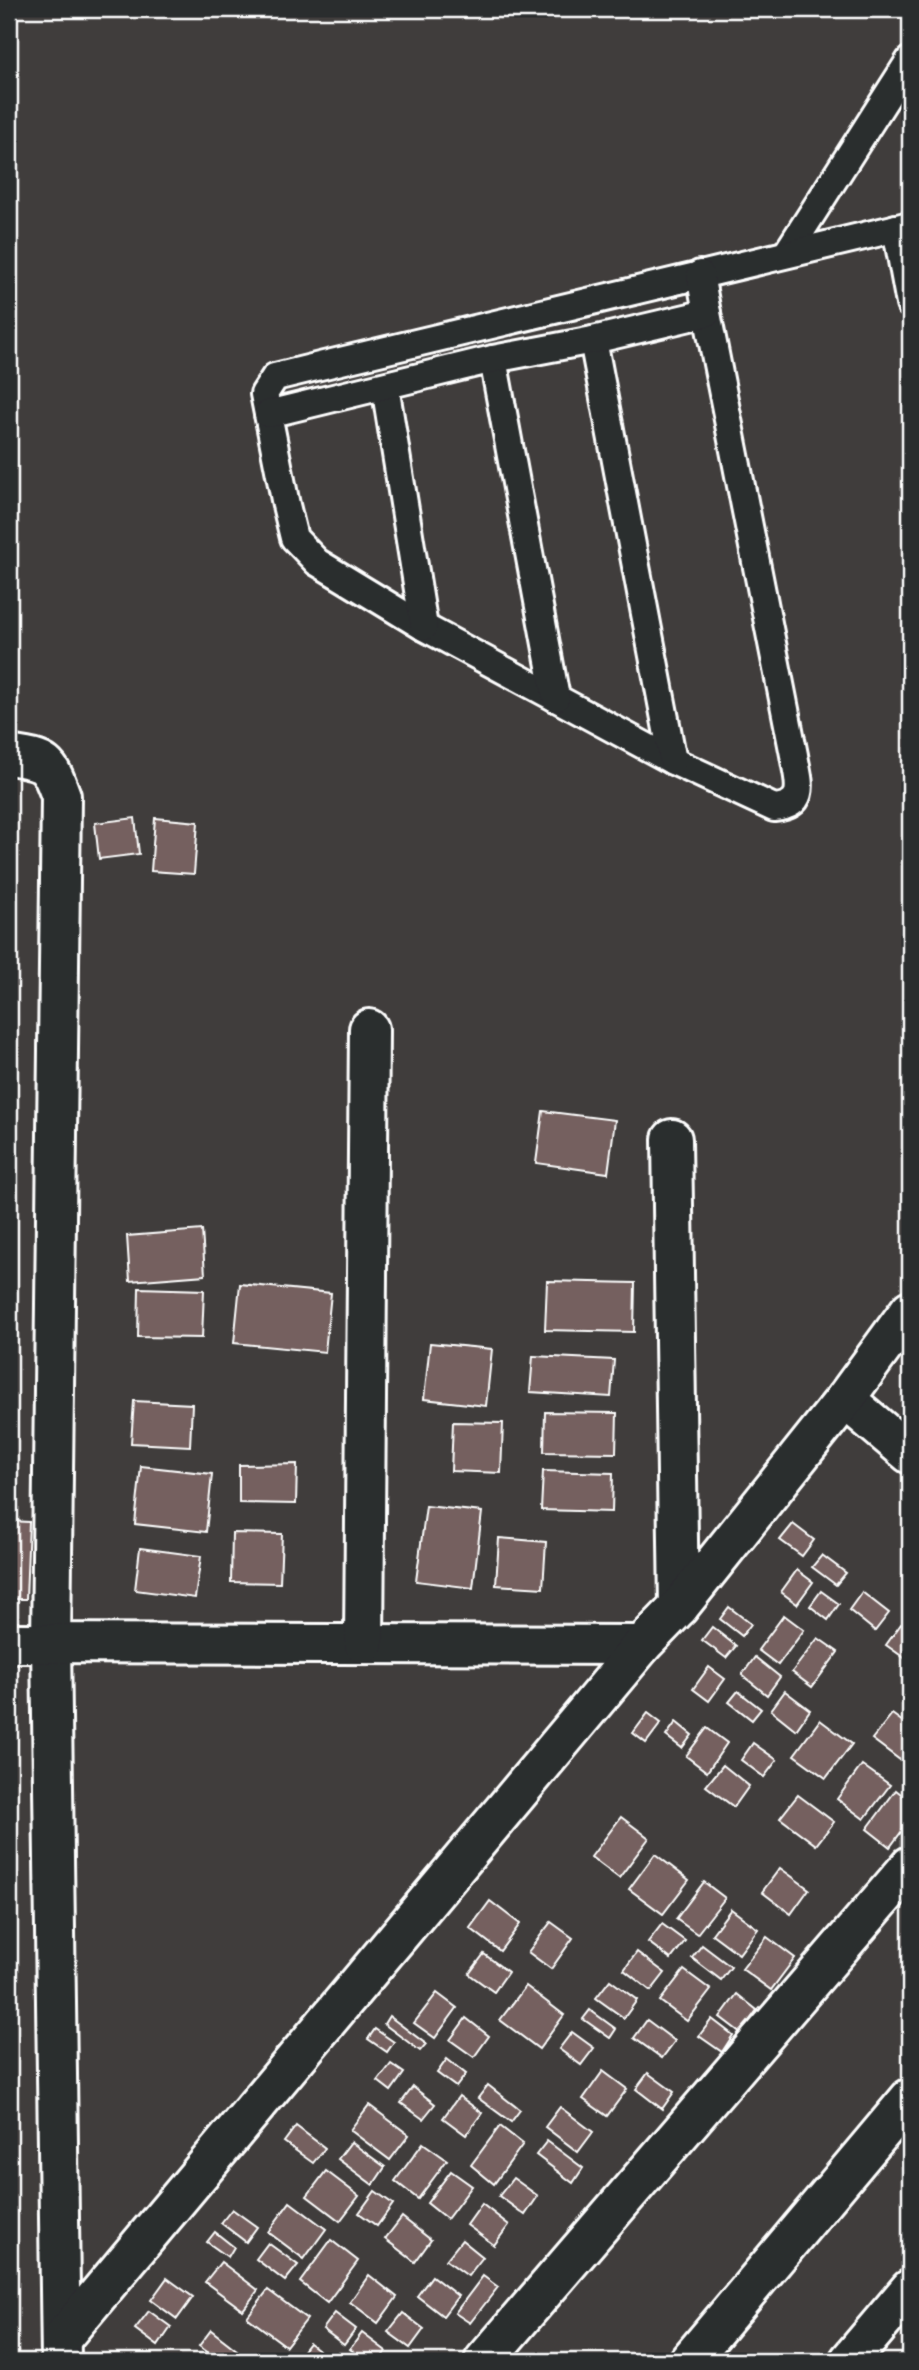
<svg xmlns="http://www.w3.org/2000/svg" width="919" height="2370" viewBox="0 0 919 2370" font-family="'Playpen Sans',sans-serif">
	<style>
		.building { fill: #74615e; stroke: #fff; stroke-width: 2 }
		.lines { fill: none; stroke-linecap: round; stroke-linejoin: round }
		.lane-casing { stroke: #fff; stroke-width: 32 }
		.street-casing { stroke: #fff; stroke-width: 44 }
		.lane { stroke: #2a2d2e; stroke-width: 26 }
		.street { stroke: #2a2d2e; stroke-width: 38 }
	</style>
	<rect width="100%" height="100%" fill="#403d3c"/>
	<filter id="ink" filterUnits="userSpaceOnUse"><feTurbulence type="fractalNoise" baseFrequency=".0143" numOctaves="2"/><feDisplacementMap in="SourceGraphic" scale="14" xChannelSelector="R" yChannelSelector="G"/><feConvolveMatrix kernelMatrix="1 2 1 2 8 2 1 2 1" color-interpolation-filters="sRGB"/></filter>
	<g filter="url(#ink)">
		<g class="building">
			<path d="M135,818l4,36 -40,5 -4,-36z"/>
			<path d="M155,818l43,4 -4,52 -43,-3z"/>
			<path d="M543,1111l72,9 -7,53 -72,-10z"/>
			<path d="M202,1230l3,45 -75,6 -3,-45z"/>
			<path d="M547,1281l88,2 -1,49 -89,-2z"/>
			<path d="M240,1284l91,9 -6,59 -91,-9z"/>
			<path d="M139,1288l65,2 -2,48 -64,-1z"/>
			<path d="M430,1343l62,6 -6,57 -62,-7z"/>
			<path d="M533,1356l81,4 -3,37 -81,-5z"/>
			<path d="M134,1401l58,3 -2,42 -59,-3z"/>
			<path d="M545,1412l72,1 -1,40 -72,-1z"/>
			<path d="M453,1422l50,1 -2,50 -50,-2z"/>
			<path d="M297,1464l-1,40 -57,-1v-38z"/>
			<path d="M141,1466l71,8 -6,58 -71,-8z"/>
			<path d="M543,1471l70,2 -1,39 -71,-2z"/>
			<path d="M426,1506l56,6 -9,76 -57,-7z"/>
			<path d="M9,1521l20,1 -3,77h-17z"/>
			<path d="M793,1524l21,16 -12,16 -22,-16z"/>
			<path d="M232,1533l50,1 -2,49 -49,-1z"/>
			<path d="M499,1538l47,4 -3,46 -47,-3z"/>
			<path d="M140,1548l61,8 -6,42 -60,-8z"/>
			<path d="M822,1555l24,18 -10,12 -24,-18z"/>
			<path d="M797,1570l16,12 -16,22 -16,-12z"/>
			<path d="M821,1591l18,13 -11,16 -18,-14z"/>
			<path d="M862,1592l27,21 -14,18 -26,-21z"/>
			<path d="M729,1607l22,17 -9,12 -22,-17z"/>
			<path d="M784,1615l20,15 -26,35 -20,-15z"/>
			<path d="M901,1624l9,6v32l-24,-17z"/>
			<path d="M712,1627l24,19 -10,12 -24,-18z"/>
			<path d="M818,1638l20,14 -26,35 -20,-15z"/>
			<path d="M755,1657l25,20 -13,18 -25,-20z"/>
			<path d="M709,1667l16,12 -16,22 -16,-12z"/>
			<path d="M738,1691l23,18 -9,11 -23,-18z"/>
			<path d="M785,1691l25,19 -14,20 -25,-20z"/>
			<path d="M648,1713l13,10 -15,20 -13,-10z"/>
			<path d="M892,1714l18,13v19l-10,14 -28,-21z"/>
			<path d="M820,1720l32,24 -26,34 -32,-23z"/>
			<path d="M676,1722l16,13 -10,13 -16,-12z"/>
			<path d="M707,1728l20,15 -20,29 -21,-16z"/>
			<path d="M753,1743l24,17 -13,17 -23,-17z"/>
			<path d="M723,1765l26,21 -15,21 -28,-21z"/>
			<path d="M862,1765l28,20 -26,34 -27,-20z"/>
			<path d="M896,1790l14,11v19l-20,27 -23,-18z"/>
			<path d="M798,1795l36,27 -18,23 -36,-27z"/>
			<path d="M621,1817l28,21 -30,40 -28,-21z"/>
			<path d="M655,1854l34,26 -26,34 -34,-25z"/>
			<path d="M780,1868l29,21 -18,25 -29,-22z"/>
			<path d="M704,1882l21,16 -28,36 -21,-15z"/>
			<path d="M490,1901l30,23 -20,27 -30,-23z"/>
			<path d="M731,1909l27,20 -19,25 -27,-20z"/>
			<path d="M551,1922l22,16 -22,31 -23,-17z"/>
			<path d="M662,1924l23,17 -14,18 -23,-17z"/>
			<path d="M767,1937l28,21 -24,32 -29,-21z"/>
			<path d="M702,1945l29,22 -10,13 -29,-22z"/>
			<path d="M637,1952l28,21 -14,18 -27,-21z"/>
			<path d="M484,1954l24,18 -14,20 -25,-18z"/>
			<path d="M684,1970l27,20 -24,31 -27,-20z"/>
			<path d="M610,1980l27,20 -13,18 -28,-20z"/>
			<path d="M526,1986l38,29 -25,34 -39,-29z"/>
			<path d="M437,1993l20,15 -22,30 -21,-15z"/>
			<path d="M737,1994l20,16 -16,23 -21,-16z"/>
			<path d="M590,2010l26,19 -6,9 -27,-19z"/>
			<path d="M389,2016l37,28 -6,7 -36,-27z"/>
			<path d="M466,2018l23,18 -15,21 -24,-17z"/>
			<path d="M712,2019l21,16 -11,17 -23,-16z"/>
			<path d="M647,2020l28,21 -13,17 -28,-20z"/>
			<path d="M375,2029l19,13 -7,10 -19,-13z"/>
			<path d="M572,2032l22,16 -13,17 -22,-16z"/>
			<path d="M447,2059l19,15 -10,13 -19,-14z"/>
			<path d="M391,2064l13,9 -13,18 -13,-10z"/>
			<path d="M603,2071l24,18 -20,27 -24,-17z"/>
			<path d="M648,2073l26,19 -12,17 -26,-20z"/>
			<path d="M488,2085l32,25 -9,12 -33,-24z"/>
			<path d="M413,2087l22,17 -12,15 -22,-16z"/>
			<path d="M459,2096l23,17 -16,22 -23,-17z"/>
			<path d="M369,2105l40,30 -19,25 -40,-30z"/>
			<path d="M560,2107l33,25 -15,20 -33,-25z"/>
			<path d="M296,2126l29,22 -12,15 -29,-21z"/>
			<path d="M500,2126l23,18 -29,40 -23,-19z"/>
			<path d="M547,2141l36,27 -10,15 -37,-28z"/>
			<path d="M351,2142l34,25 -12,18 -35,-26z"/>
			<path d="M423,2143l24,17 -29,39 -23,-18z"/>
			<path d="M326,2171l33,25 -19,25 -33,-25z"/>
			<path d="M451,2171l21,15 -25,33 -20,-16z"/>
			<path d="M513,2178l25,18 -13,19 -26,-19z"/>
			<path d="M375,2191l18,13 -16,22 -18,-13z"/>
			<path d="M290,2202l36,27 -22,30 -36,-27z"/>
			<path d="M482,2204l27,21 -15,20 -27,-20z"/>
			<path d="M232,2209l25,18 -11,15 -25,-19z"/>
			<path d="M402,2217l29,23 -16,22 -30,-23z"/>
			<path d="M215,2232l19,15 -6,10 -21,-15z"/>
			<path d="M331,2240l27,21 -31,42 -27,-21z"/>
			<path d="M462,2240l21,17 -15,19 -22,-16z"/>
			<path d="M268,2243l30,22 -13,16 -29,-22z"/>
			<path d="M221,2262l37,28 -15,20 -38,-28z"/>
			<path d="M369,2275l28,22 -19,26 -28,-21z"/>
			<path d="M432,2276l26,20 -15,20 -26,-20z"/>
			<path d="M483,2276l15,11 -28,36 -15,-10z"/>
			<path d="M167,2278l26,19 -16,22 -26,-19z"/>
			<path d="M268,2290l39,29 -21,27 -39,-29z"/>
			<path d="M149,2311l22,16 -13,19 -23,-17z"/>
			<path d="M335,2313l21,16 -12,16 -21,-16z"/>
			<path d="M403,2313l21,16 -14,19 -22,-16z"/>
			<path d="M211,2330l27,21 -8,10h-10l-21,-15z"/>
			<path d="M362,2333l24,18 -7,10h-14l-15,-12z"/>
			<path d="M309,2343l23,17 -1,1h-36z"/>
		</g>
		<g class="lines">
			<defs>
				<g id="lane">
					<path d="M896,228l14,76"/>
					<path d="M787,253l123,-193"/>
					<path d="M707,313l87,442c4,25 15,50 -20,53l-101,-47 -117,-63 -132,-71 -107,-65 -23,-24 -8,-33 -22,-111 11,-17 49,-12 586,-140"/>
					<path d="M593,340l80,421"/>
					<path d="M493,359l63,339"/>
					<path d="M385,386l39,241"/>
					<path d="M268,414l225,-55 100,-19 114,-27 -7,-39"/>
				</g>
				<g id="street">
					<path d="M9,755c37,6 39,5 52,41l-10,847 10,718"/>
					<path d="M672,1139l7,468"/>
					<path d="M845,1399l65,55"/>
					<path d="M9,1643l633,2"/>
					<path d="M364,1644l5,-615"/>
					<path d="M61,2339l581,-694 37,-38 166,-208 65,-89"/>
					<path d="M484,2361l426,-495"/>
					<path d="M689,2361l221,-263"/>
					<path d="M849,2361l61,-72"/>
				</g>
			</defs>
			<use href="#lane" class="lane-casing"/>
			<use href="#street" class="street-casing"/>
			<use href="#lane" class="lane"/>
			<use href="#street" class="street"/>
		</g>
	</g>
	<rect width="919" height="2370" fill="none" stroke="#2a2d2e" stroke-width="35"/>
	<rect x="18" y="18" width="884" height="2335" fill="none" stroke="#fff" stroke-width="2.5" filter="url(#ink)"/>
</svg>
